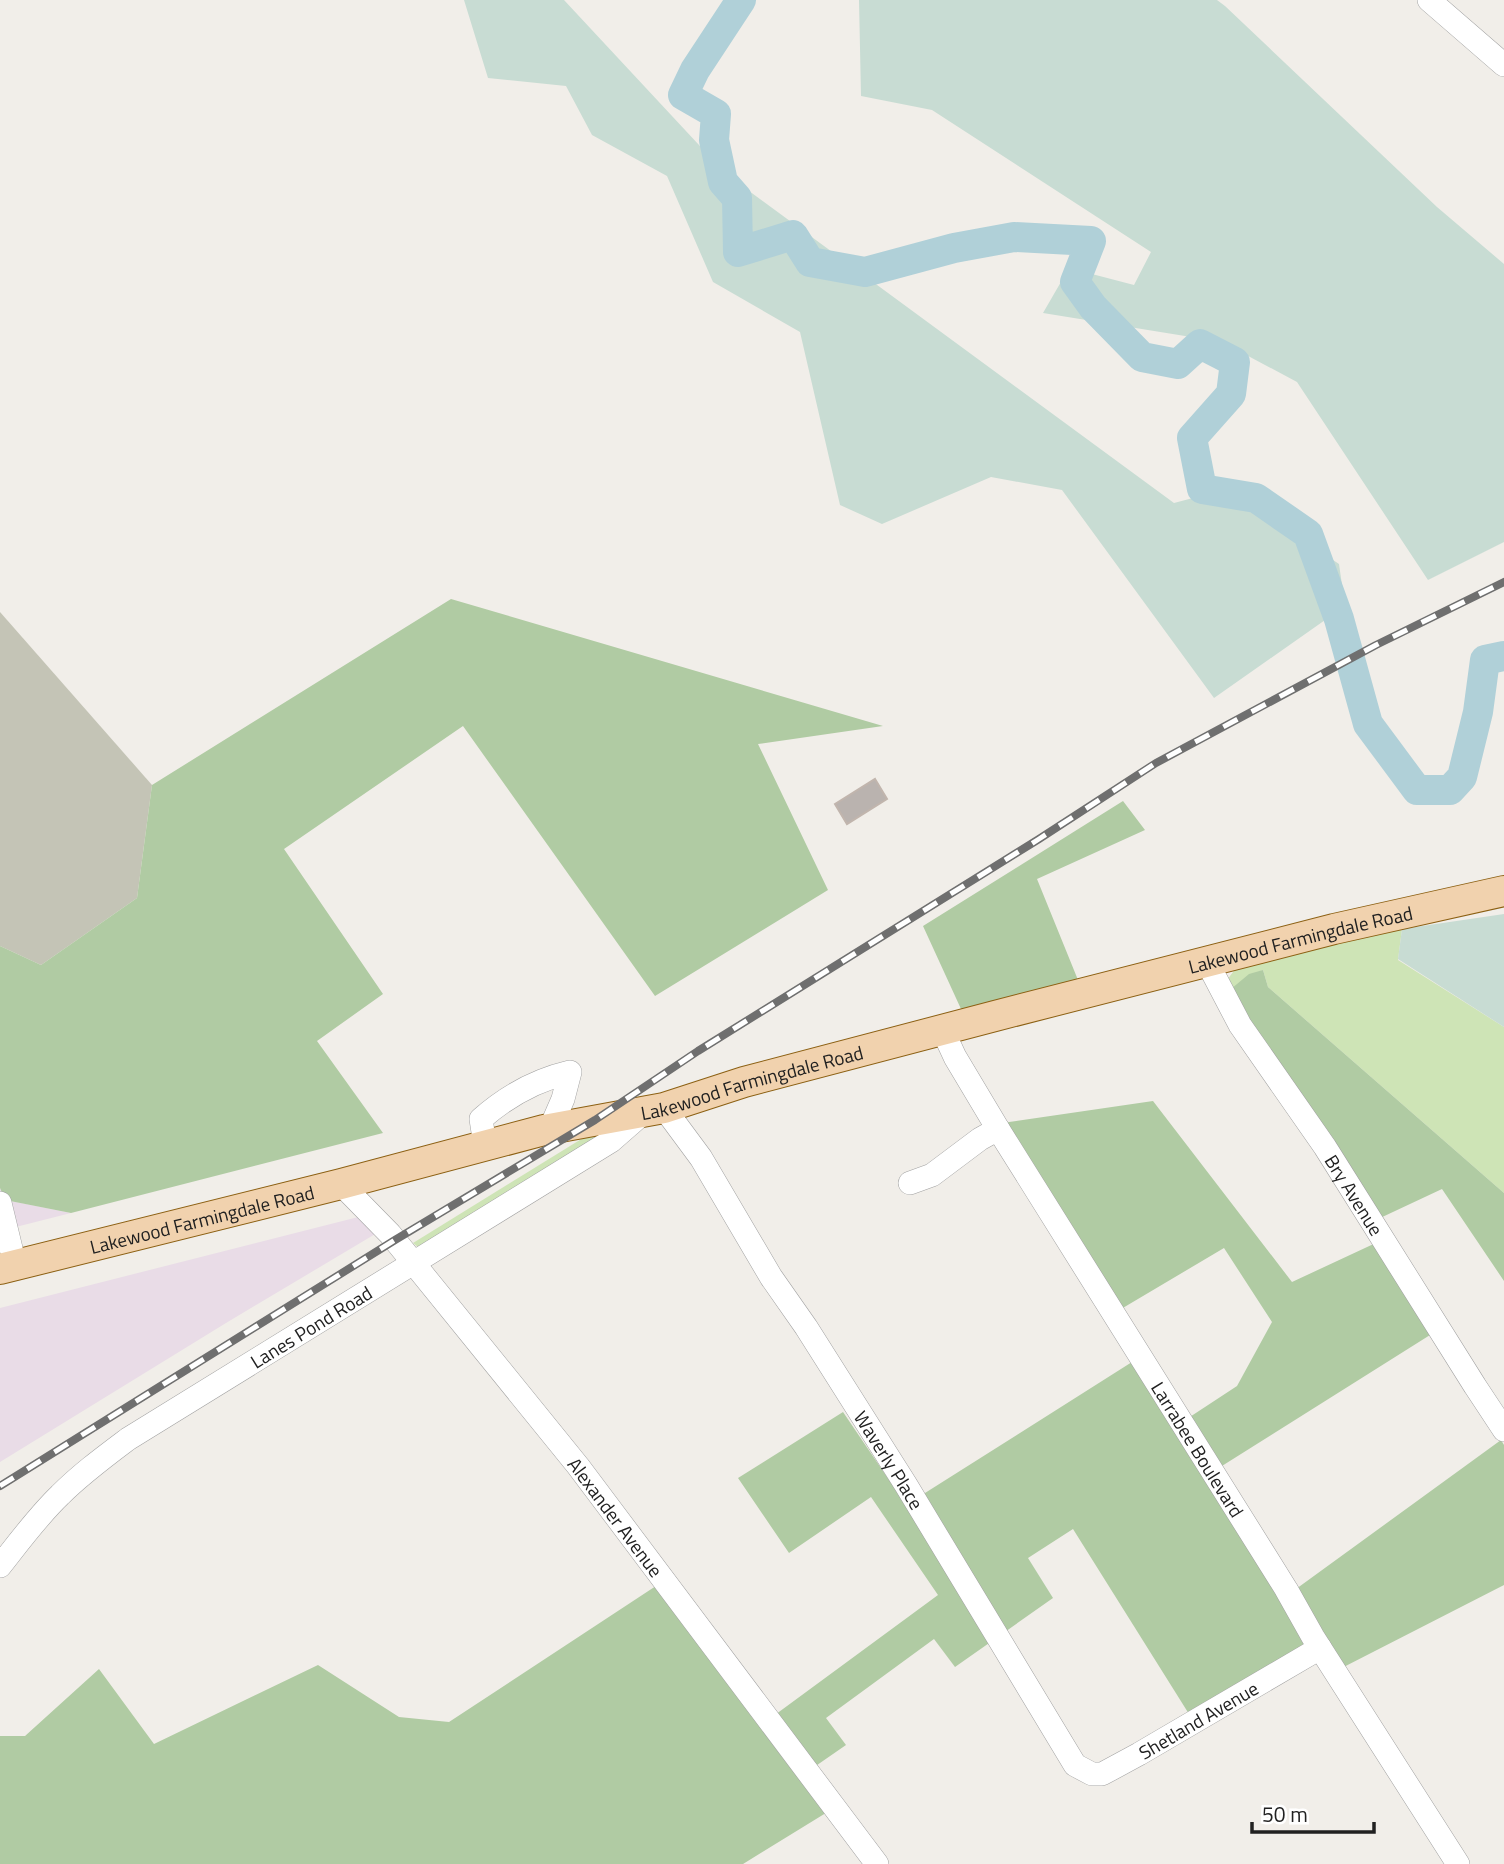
<svg xmlns="http://www.w3.org/2000/svg" width="1504" height="1864" viewBox="0 0 1504 1864" font-family="'Titillium Web',sans-serif">
	<style>
		.industrial { fill: #e9dce7 }
		.construction { fill: #c4c4b6 }
		.grass { fill: #cee4b6 }
		.forest { fill: #b0cba3 }
		.wetland { fill: #c8dcd3 }
		.lines { fill: none; stroke-linecap: round; stroke-linejoin: round }
		.river { stroke: #b0d0d8; stroke-width: 30 }
		.building { fill: #bab3af; stroke: #c1b5ad; stroke-width: 2 }
		.minor-casing { stroke: #a2a2a2; stroke-width: 24 }
		.major-casing { stroke: #8c6013; stroke-width: 32 }
		.minor { stroke: #fff; stroke-width: 23 }
		.major { stroke: #f1d2ae; stroke-width: 30 }
		.rail-casing { stroke: #6f6f6f; stroke-width: 8 }
		.rail { stroke: #fff; stroke-width: 5; stroke-dasharray: 16; stroke-linecap: butt }
		.labels { text-anchor: middle; dominant-baseline: central; stroke-width: 5; stroke-linejoin: round; paint-order: stroke }
		.street-label { font-size: 19px; fill: #212121; stroke: #fff }
	</style>
	<rect width="100%" height="100%" fill="#f1eee9"/>
	<g class="industrial">
		<path d="M0,1188l6,12 65,13 -71,18z"/>
		<path d="M374,1213l13,14 -161,96 -226,139v-154z"/>
	</g>
	<path class="construction" d="M0,612l152,173 -15,113 -96,67 -41,-19z"/>
	<g class="grass">
		<path d="M1402,929l-4,31 106,67v166l-236,-206 -5,-17 -32,19 -4,-9 9,-12 112,-29z"/>
		<path d="M600,1134l1,4 -183,109 -5,-4 170,-105z"/>
	</g>
	<g class="forest">
		<path d="M451,599l432,127 -125,18 70,146 -173,106 -192,-270 -179,123 99,145 -66,47 66,92 -312,80 -66,-13 -5,-12v-242l41,19 96,-67 15,-113z"/>
		<path d="M1123,801l22,29 -108,49 41,101 -117,29 -38,-83z"/>
		<path d="M1263,970l5,17 236,206v88l-62,-92 -64,30 -132,-197 -15,-33 18,-15z"/>
		<path d="M1153,1101l139,181 88,-41 58,89 -232,146 79,121 216,-157 3,5v140l-174,89 -17,-26 -119,74 -121,-193 -45,29 25,40 -98,69 -21,-28 -108,79 20,27 -39,27 27,36 -91,56h-743v-128h25l74,-67 55,75 164,-79 81,52 50,5 213,-140 106,138 170,-125 -67,-98 -82,56 -51,-75 105,-66 63,93 226,-143 41,66 64,-42 35,-64 -48,-74 -113,67 -123,-190z"/>
	</g>
	<g class="wetland">
		<path d="M464,0h100l162,174 448,329 53,-14 112,75 6,42 -131,92 -152,-208 -71,-13 -109,47 -42,-19 -40,-173 -87,-50 -46,-106 -75,-41 -26,-49 -78,-8z"/>
		<path d="M859,0h358l8,6 212,201 67,57v278l-76,38 -131,-198 -75,-40 -179,-29 26,-45 65,17 17,-33 -219,-142 -71,-14z"/>
		<path d="M1504,914v113l-106,-68 4,-30z"/>
	</g>
	<g class="lines">
		<path class="river" d="M741,0l-46,70 -12,25 33,19 -2,26 9,42 14,16 1,54 55,-17 17,27 55,10 89,-24 60,-11 77,4 -16,41 18,25 49,50 36,7 22,-20 35,18 -4,32 -39,44 10,51 54,9 52,36 31,85 29,105 49,66h33l12,-13 16,-65 7,-52 19,-4"/>
	</g>
	<path class="building" d="M875,779l12,20 -40,25 -12,-20z"/>
	<g class="lines">
		<defs>
			<g id="minor">
				<path d="M1429,0l75,65"/>
				<path id="s1" d="M1207,962l33,63 85,122 150,239 29,44"/>
				<path id="s2" d="M943,1031l12,26 43,72 288,460 27,48 145,227"/>
				<path id="s3" d="M664,1108l37,50 70,119 35,50 100,158 169,280 17,9h10l37,-20 181,-106"/>
				<path d="M485,1145l-4,-26c26,-23 55,-39 89,-47l-7,27 -13,30"/>
				<path d="M910,1183l22,-8 48,-36 18,-10"/>
				<path id="s4" d="M341,1184l49,50 188,232 299,398"/>
				<path d="M0,1203l15,62"/>
				<path id="s5" d="M0,1566c19,-24 38,-50 60,-71 21,-21 44,-38 68,-56l483,-298 32,-28"/>
			</g>
			<g id="major">
				<path id="s6" d="M0,1269l341,-85 203,-54 120,-22 80,-26 251,-66 339,-87 170,-38"/>
			</g>
		</defs>
		<use href="#minor" class="minor-casing"/>
		<use href="#major" class="major-casing"/>
		<use href="#minor" class="minor"/>
		<use href="#major" class="major"/>
		<defs>
			<path id="rail" d="M0,1486l395,-246 200,-120 103,-69 341,-212 117,-76 220,-118 128,-63"/>
		</defs>
		<use href="#rail" class="rail-casing"/>
		<use href="#rail" class="rail"/>
	</g>
	<g class="labels">
		<g class="street-label">
			<text stroke="none"><textPath href="#s6" startOffset="1342">Lakewood Farmingdale Road</textPath></text>
			<text stroke="none"><textPath href="#s6" startOffset="775">Lakewood Farmingdale Road</textPath></text>
			<text stroke="none"><textPath href="#s1" startOffset="276">Bry Avenue</textPath></text>
			<text stroke="none"><textPath href="#s6" startOffset="208">Lakewood Farmingdale Road</textPath></text>
			<text stroke="none"><textPath href="#s5" startOffset="396">Lanes Pond Road</textPath></text>
			<text stroke="none"><textPath href="#s2" startOffset="490">Larrabee Boulevard</textPath></text>
			<text stroke="none"><textPath href="#s3" startOffset="418">Waverly Place</textPath></text>
			<text stroke="none"><textPath href="#s4" startOffset="432">Alexander Avenue</textPath></text>
			<text stroke="none"><textPath href="#s3" startOffset="915">Shetland Avenue</textPath></text>
		</g>
	</g>
	<path d="M1252 1822v10h122v-10" fill="none" stroke="#212121" stroke-width="3.5"/>
	<text x="1262" y="1822" font-size="21" fill="#212121" stroke="#ffffff" stroke-width="5" paint-order="stroke">50 m</text>
</svg>
